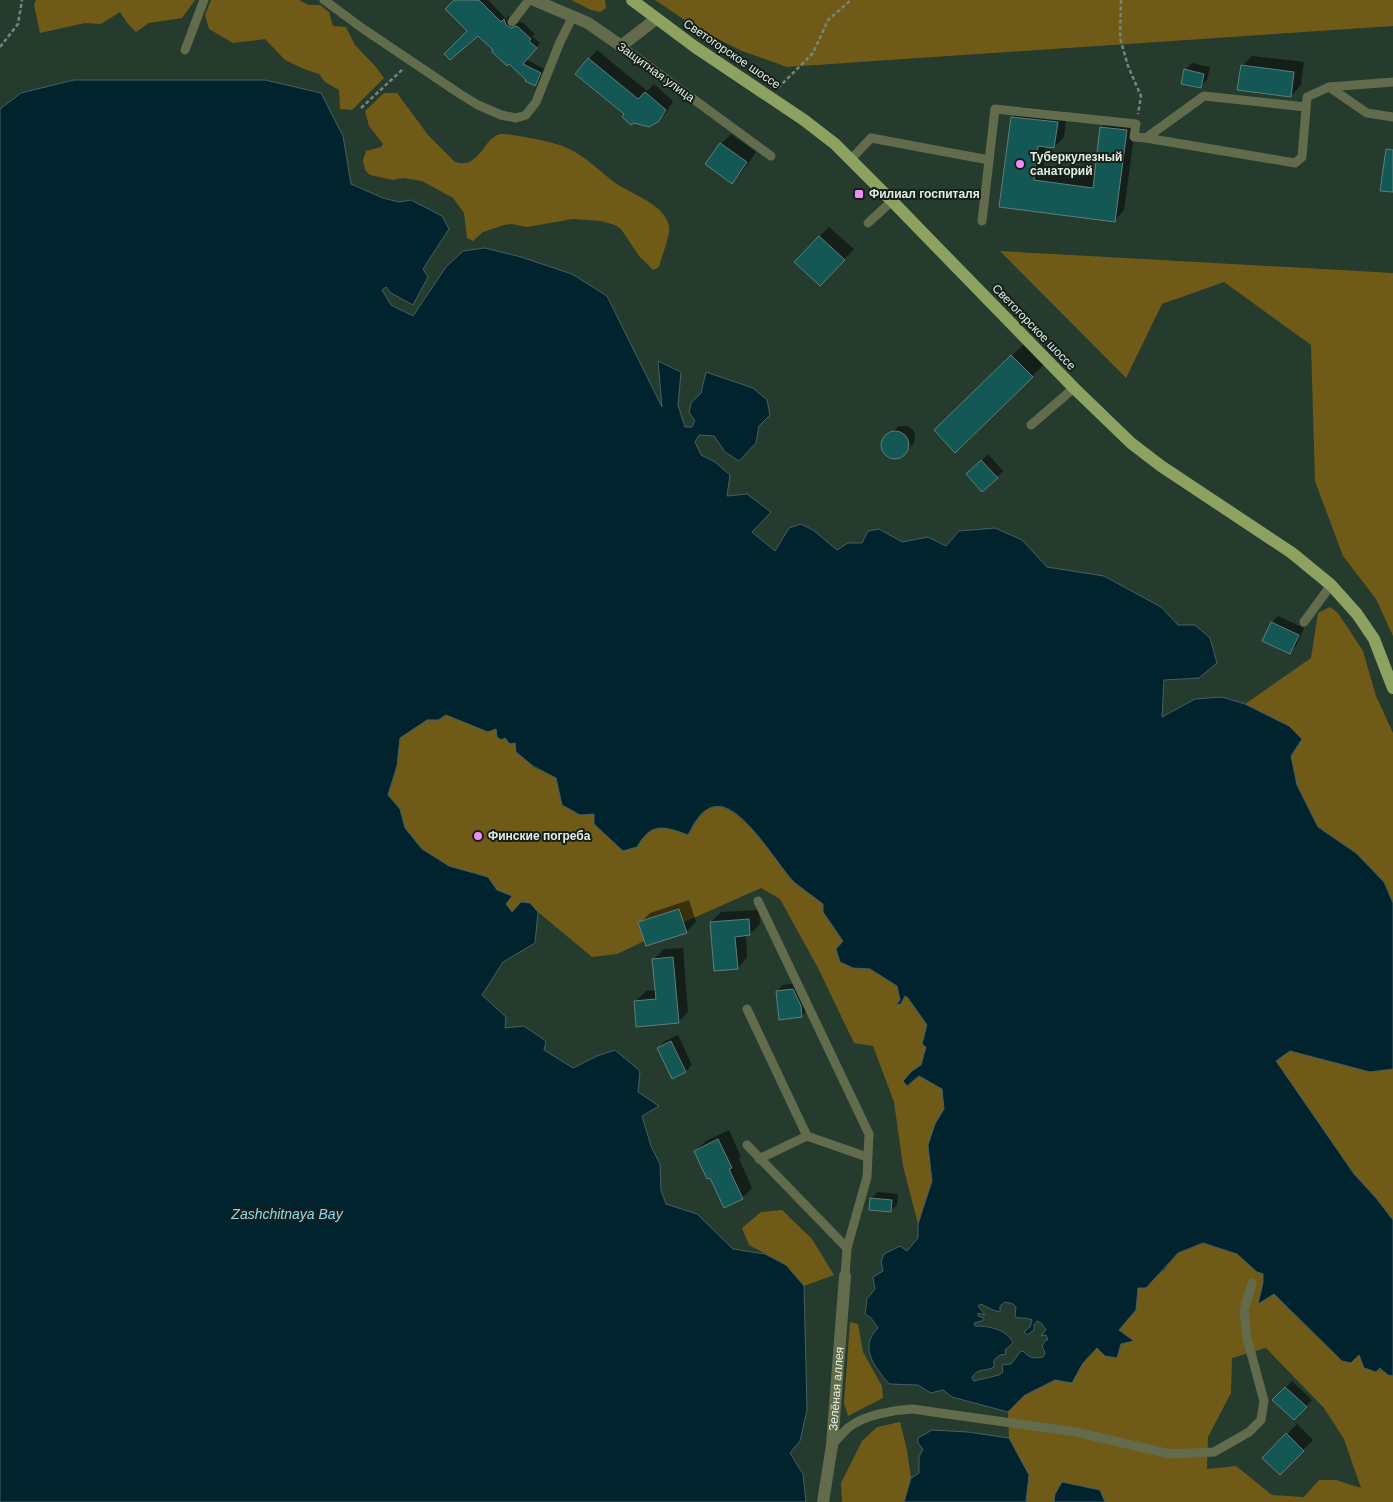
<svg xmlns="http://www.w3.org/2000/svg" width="1393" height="1502" viewBox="0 0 1393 1502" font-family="Helvetica,sans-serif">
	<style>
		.green { fill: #705a17; fill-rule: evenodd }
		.water { fill: #01232e; stroke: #446065; fill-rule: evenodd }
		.shadow { fill: #0007 }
		.building { fill: #145855; stroke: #5e7e7c }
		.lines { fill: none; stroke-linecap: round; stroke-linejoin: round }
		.path { stroke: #74867b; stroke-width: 2.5; stroke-dasharray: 4 2.5; stroke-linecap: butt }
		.service { stroke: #626c4d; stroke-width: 9 }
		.minor { stroke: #626c4d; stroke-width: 12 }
		.primary { stroke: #8da261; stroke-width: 12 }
		.poi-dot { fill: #f18bf5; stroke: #162019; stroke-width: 2 }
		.labels { text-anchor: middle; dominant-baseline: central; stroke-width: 4; stroke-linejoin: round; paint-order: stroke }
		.street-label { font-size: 12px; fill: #e2efe6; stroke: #162019 }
		.poi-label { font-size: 12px; font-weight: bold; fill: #e2efe6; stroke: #162019; text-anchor: start }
		.water-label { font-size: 14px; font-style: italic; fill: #8ed7f4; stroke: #162019 }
	</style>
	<rect width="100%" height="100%" fill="#253b2e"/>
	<g class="green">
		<path d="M36,0h159l-13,18 -33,5 -13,9 -9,-9 -7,-11 -19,12 -16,-1 -45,10 -6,-28z"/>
		<path d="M211,0h88l10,5h11l9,7 4,14 13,1 9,18 21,22 8,11 -32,32 -12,-1 -1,-19 -14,-8 -6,-8 -15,-5 -19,-9 -20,-21 -32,4 -24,-14 -4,-14z"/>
		<path d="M571,0h34l1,8 -6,4 -9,-2z"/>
		<path d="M655,0h738v26l-606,41 -45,-16 -44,-22z"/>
		<path d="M384,93h13l31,42 27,27c26,9 29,-30 49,-28 13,1 44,7 56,11 22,8 36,23 54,37 16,12 50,21 55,44 2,8 -8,32 -10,41l-6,3 -14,-14 -18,-27 -6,-4 -14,-4 -28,-2 -46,8 -15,-3 -8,1 -21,7 -10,9 -6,-3 -3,-25 -11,-15 -31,-17 -19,-3 -10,2 -23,-5 -5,-5 -2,-10 3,-9 15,-4 2,-3 -14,-18 -4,-15z"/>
		<path d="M1000,251l393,22v363l-17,-37 -33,-43 -28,-75 -4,-136 -87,-63 -62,22 -36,74z"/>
		<path d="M1330,607l8,6 25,38 13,45 17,37v170l-9,-21 -28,-29 -38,-26 -21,-42 -6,-29 11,-17 -31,-22 -26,-13 66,-46 7,-45z"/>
		<path d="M446,715l50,13 9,10 10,4 18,25 23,11 6,27 32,9 43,33c14,-25 27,-21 51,-12 6,-9 12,-25 25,-28 25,-7 65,56 80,73 8,9 20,16 30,24v8l20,30 10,26 17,1 27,17 3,14 -3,2 8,-6 3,2 19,27 -5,19 4,3 -5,18 -9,6 -5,15 12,-10 23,13 2,20 -9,15 -7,21 4,36 -14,43 -15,-58 -9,-64 -21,-56 -19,-3 -36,-75 -38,-69 -19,-11 -81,36 -63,30 -25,3 -54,-45 -8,-9 -18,9 -6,-8 6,-8 -15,-6 -9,-13 -39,-11 -27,-17 -17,-21 -5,-19 -12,-14 9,-29 3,-28 27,-18h11z"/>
		<path d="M1290,1051l80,21 23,-3v151l-17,-22 -22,-24 -78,-113z"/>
		<path d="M782,1210l30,29 22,36 -30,11 -18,-21 -37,-20 -7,-17 19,-16z"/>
		<path d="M1203,1243l34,11 20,18 6,2v9l-5,21 16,-10 68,67 17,-6c8,5 27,20 34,21v126h-288l-6,-12 -44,4 -1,8h-28l3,-27 -20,-37 -1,-26 17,-17 30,-15 17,3 11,-20 14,-15 21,-18 18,-20 2,-22 26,-18 14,-17zM1266,1348l58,60 20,31 17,49 -25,-8h-17l-15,17 -32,-2 -36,-29 -29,3 1,-32 23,-44 1,-35z"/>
		<path d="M850,1322l8,2 5,28 19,34 1,12 -35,18 -4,-13z"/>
		<path d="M900,1422l7,28 4,28 -7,24h-62l-1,-19 21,-42 15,-14z"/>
	</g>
	<g class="water">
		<path d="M74,80h191l56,13 22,43 8,48 32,14 16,4 12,-2 31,16 7,13 -26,40 5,8 -15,28 -22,-12 -5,-6 -4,3 9,15 22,11 33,-49 17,-16 22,-3 36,9 51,17 35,22 55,111 -4,-46 23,11 -3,33 7,22h7l3,-6 -6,-9 2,-9 10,-10 5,-21 47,16 14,12 3,15 -11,11 -3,17 -17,18 -14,-9 -11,-16 -15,-1 -4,7 6,13 14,7 15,13 -3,21 20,-2 24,18 -19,20 23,19 14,-23 12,-4 12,6 24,20 11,-7h14l6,-12 11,-2 23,13 26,-5 18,9 13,-15 36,-3 27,12 25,27 57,9 57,31 17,18h17l15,13 7,25 -18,15 -35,2 -2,37 33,-18 27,-2 23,7 44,22 13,13 -11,17 6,29 21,42 38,26 28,29 9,21v166l-23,3 -80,-21 -14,10 78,113 22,24 17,22v156l-5,-1 -8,-7 -4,4 -12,-4 -5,-13 -8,8 -9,-2 -68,-67 -16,10 5,-21v-9l-6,-2 -20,-18 -34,-11 -25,10 -32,35h-8l-2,22 -17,20 15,11 -13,3 -4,14 -12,-2 -8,-8 -14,15 -11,20 -17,-3 -30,15 -17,17 -56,-15 -9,-7 -12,3 -13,-8 -29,-1c-14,-17 -31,-37 -11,-56l-7,-10 -6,-4 2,-15 8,-10 -2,-12 10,-6 -2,-9 3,-8 16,-8 7,5 11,-13v-14l14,-43 -4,-36 7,-21 9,-15 -2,-20 -23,-13 -12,10 -4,-5 9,-10 9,-6 5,-18 -4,-3 5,-19 -19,-27 -3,-2 -4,8 -5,1 4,-5 -3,-14 -27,-17 -17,-1 -13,-6 -4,-13 7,-8 -20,-29v-8c-9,-7 -19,-14 -28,-21 -17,-16 -54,-84 -82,-76 -13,3 -20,19 -25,28 -24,-9 -37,-13 -51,12l-14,4 -29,-27v-10l-14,1 -18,-10 -6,-27 -23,-12 -17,-14 -1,-9 -5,1 -5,-6 -4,2 -4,-3 -1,-8 -8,3 -42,-17 -8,5h-11l-27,18 -3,28 -9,29 12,14 5,19 17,21 27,17 39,11 9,13 15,6 -6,8 6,8 9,-10 9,1 8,9 -3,31 -32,19 -21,33 24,22 -1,11 19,-2 22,15 -2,9 29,18 24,-12 18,-6 25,21 -2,21 21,14 -17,10 9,30 9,18 1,26 5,14 31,10 36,35 32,5 21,11 18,21 3,124 -7,31 -10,12 13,21 3,28h-806v-1393l21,-16zM1005,1302l8,2 3,3 -1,10c6,2 11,0 17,3l-2,7 -6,5 3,3 7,-5v-5l3,-4 4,2 5,7 -5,6 5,-1 2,5h-2l-4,6 3,7 -2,4c-9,2 -14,1 -20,-6l-3,1 -9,12 -9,1 1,7 -4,3 -25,6 -2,-3c5,-11 14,-6 22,-11v-7l6,-5 6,-1 -1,-4 8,-7c-6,-14 -25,-17 -38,-17l-1,-3 8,-2 2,-3 -6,-2v-3l7,2 -7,-9 3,-2 12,6 7,2v-6z"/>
		<path d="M932,1430l36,2 41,6 20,37 -3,27h-122l7,-24 8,-5v-16l4,-8 -5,-6v-5z"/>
		<path d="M1062,1482l38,8 5,12h-51l1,-8z"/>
	</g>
	<g class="shadow">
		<path d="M455,0h33l18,19 3,-3 1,5 6,3 6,-2 13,12 -3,2 8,7 -14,16 18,10 -5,12 -4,4 -57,-51 -10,-3z"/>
		<path d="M597,50l50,41 7,-7 19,17 -7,12 -9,8 -68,-62z"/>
		<path d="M1252,56l52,6 -3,23 -10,11 -49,-30z"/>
		<path d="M1192,63l18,4 -3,13 -6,6 -16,-16z"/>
		<path d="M1022,107l45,5 -3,25 -10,10 -8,-1 -3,24 53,7 5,-50 10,-10 25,4 -12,89 -10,11 -114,-15 12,-88z"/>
		<path d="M731,134l25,18 -14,20 -10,10 -11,-38z"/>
		<path d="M829,227l25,22 -24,26 -10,-39z"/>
		<path d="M1026,342l20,21 -14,13 -83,41z"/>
		<path d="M899,426h9l5,4 2,4 -1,9 -10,11 -6,4 -7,-1 -3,-2 -5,-8 2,-8z"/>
		<path d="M988,454l15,17 -6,6 -23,-9z"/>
		<path d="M1278,616l26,12 -8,18 -6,7 -18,-30z"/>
		<path d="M689,900l7,22 -10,10 -46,-9 10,-10z"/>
		<path d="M759,910l1,14 -10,10 -4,1 1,23 -10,10 -26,-46 10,-10z"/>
		<path d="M683,948l5,64 -10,10 -42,-21 10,-10 10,-1 -2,-31 10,-10z"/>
		<path d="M799,983l9,26 -6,7 -25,-25 6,-6z"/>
		<path d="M678,1035l14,30 -6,6 -14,7 -14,-30 7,-7z"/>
		<path d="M729,1130l12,27 -2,2 13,29 -10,10 -31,-22 -16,-25 11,-10z"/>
		<path d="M878,1192l20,2 -1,11 -7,6 -19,-13z"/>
		<path d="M1292,1381l20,19 -18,19 -20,-19z"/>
		<path d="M1297,1424l16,16 -33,34 -16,-16z"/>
	</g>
	<g class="building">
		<path d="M454,0h25l22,22 3,-3 2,6 5,3 6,-2 14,13 -2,2 8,7 -14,16 18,9 -6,13 -10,-5 1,-1 -17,-16 -2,2 -15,-14 1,-2 -15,-14 -28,24 -6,-6 23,-23 -22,-22z"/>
		<path d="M588,58l50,41 7,-7 21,18 -8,12 -9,5 -15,-4 -3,2 -9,-8 2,-3 -49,-40z"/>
		<path d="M1241,65l53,7 -3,25 -54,-7z"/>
		<path d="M1184,69l20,5 -3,14 -20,-4z"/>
		<path d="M1011,117l47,5 -4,26 -16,-2 -4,34 59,8 7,-61 27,3 -12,92 -116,-15z"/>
		<path d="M720,143l27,19 -15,22 -27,-20z"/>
		<path d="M1386,149l7,1v42l-13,-1z"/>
		<path d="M819,236l26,24 -25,26 -26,-24z"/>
		<path d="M1011,355l22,22 -78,76 -21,-23z"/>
		<circle cx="895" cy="445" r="14"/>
		<path d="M981,460l17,18 -16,14 -16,-18z"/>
		<path d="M1271,622l28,13 -9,19 -28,-13z"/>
		<path d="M679,909l8,24 -41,13 -8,-24z"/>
		<path d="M749,919l1,16 -15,2 3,32 -24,2 -4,-49z"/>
		<path d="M673,957l6,66 -43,4 -2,-26 22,-2 -4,-40z"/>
		<path d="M793,989l8,17 1,11 -23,3 -3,-29z"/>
		<path d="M671,1041l15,31 -14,7 -15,-31z"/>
		<path d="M718,1139l14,29 -3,1 14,30 -19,9 -14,-30 -3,1 -13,-28z"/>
		<path d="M870,1198l22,2 -1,12 -22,-2z"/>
		<path d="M1285,1387l22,20 -13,13 -22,-20z"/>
		<path d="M1286,1433l18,18 -24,24 -18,-17z"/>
	</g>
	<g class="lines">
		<g class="path">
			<path d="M1121,0l-1,38 8,28 13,30 -3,18"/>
			<path d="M0,47l18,-23 4,-24"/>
			<path d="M778,88l35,-35 15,-33 23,-20"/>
			<path d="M361,108l42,-39"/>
		</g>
		<g class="service">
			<path d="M324,0l38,28 98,66 18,11 23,10 15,3 10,-3 10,-13 24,-60 13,-26"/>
			<path d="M512,22l17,-22"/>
			<path d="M621,46l150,110"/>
			<path d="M185,50l19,-50"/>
			<path d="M1329,87l64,-5"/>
			<path d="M1306,107l-102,-11 -58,42 149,25 7,-6 5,-60 22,-10 38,26 26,4"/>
			<path d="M851,159l20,-21 118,22"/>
			<path d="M982,221l13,-112 141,15 -2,13 12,1"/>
			<path d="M868,223l24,-22"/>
			<path d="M1031,425l43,-37"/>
			<path d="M1304,622l27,-37"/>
			<path d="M758,901l111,233 -2,43 -20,71 -2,28"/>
			<path d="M747,1009l60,127"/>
			<path d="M747,1145l100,103"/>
			<path d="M759,1159l48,-23 60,21"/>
			<path d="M832,1445c6,-6 11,-13 17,-18 16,-12 44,-17 63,-18l164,23 94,22 44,-2 35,-20 12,-12 3,-19 -17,-63 -3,-27 8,-28"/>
		</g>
		<g class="minor">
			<path d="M534,0l54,23 33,23 35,-27"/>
			<path id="s1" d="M823,1502l9,-57 13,-169"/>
		</g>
		<path class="primary" d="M632,0l63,47 109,73 31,24 57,57 182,187 57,55 30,23 131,87 39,32 26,29 17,25 19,49"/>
	</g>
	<g class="poi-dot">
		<circle cx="1020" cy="164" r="5"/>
		<rect x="854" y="189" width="10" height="10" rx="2.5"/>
		<circle cx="478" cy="836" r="5"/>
	</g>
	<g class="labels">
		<g class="street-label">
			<text transform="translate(732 54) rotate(34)">Светогорское шоссе</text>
			<text transform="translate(656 72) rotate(36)">Защитная улица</text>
			<text transform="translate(1034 327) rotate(46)">Светогорское шоссе</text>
			<text stroke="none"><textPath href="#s1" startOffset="114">Зелёная аллея</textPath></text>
		</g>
		<g class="poi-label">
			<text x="1030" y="157">Туберкулезный<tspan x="1030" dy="14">санаторий</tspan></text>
			<text x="869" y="194">Филиал госпиталя</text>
			<text x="488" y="836">Финские погреба</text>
		</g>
		<g class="water-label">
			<text x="287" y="1214">Zashchitnaya Bay</text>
		</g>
	</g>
</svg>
